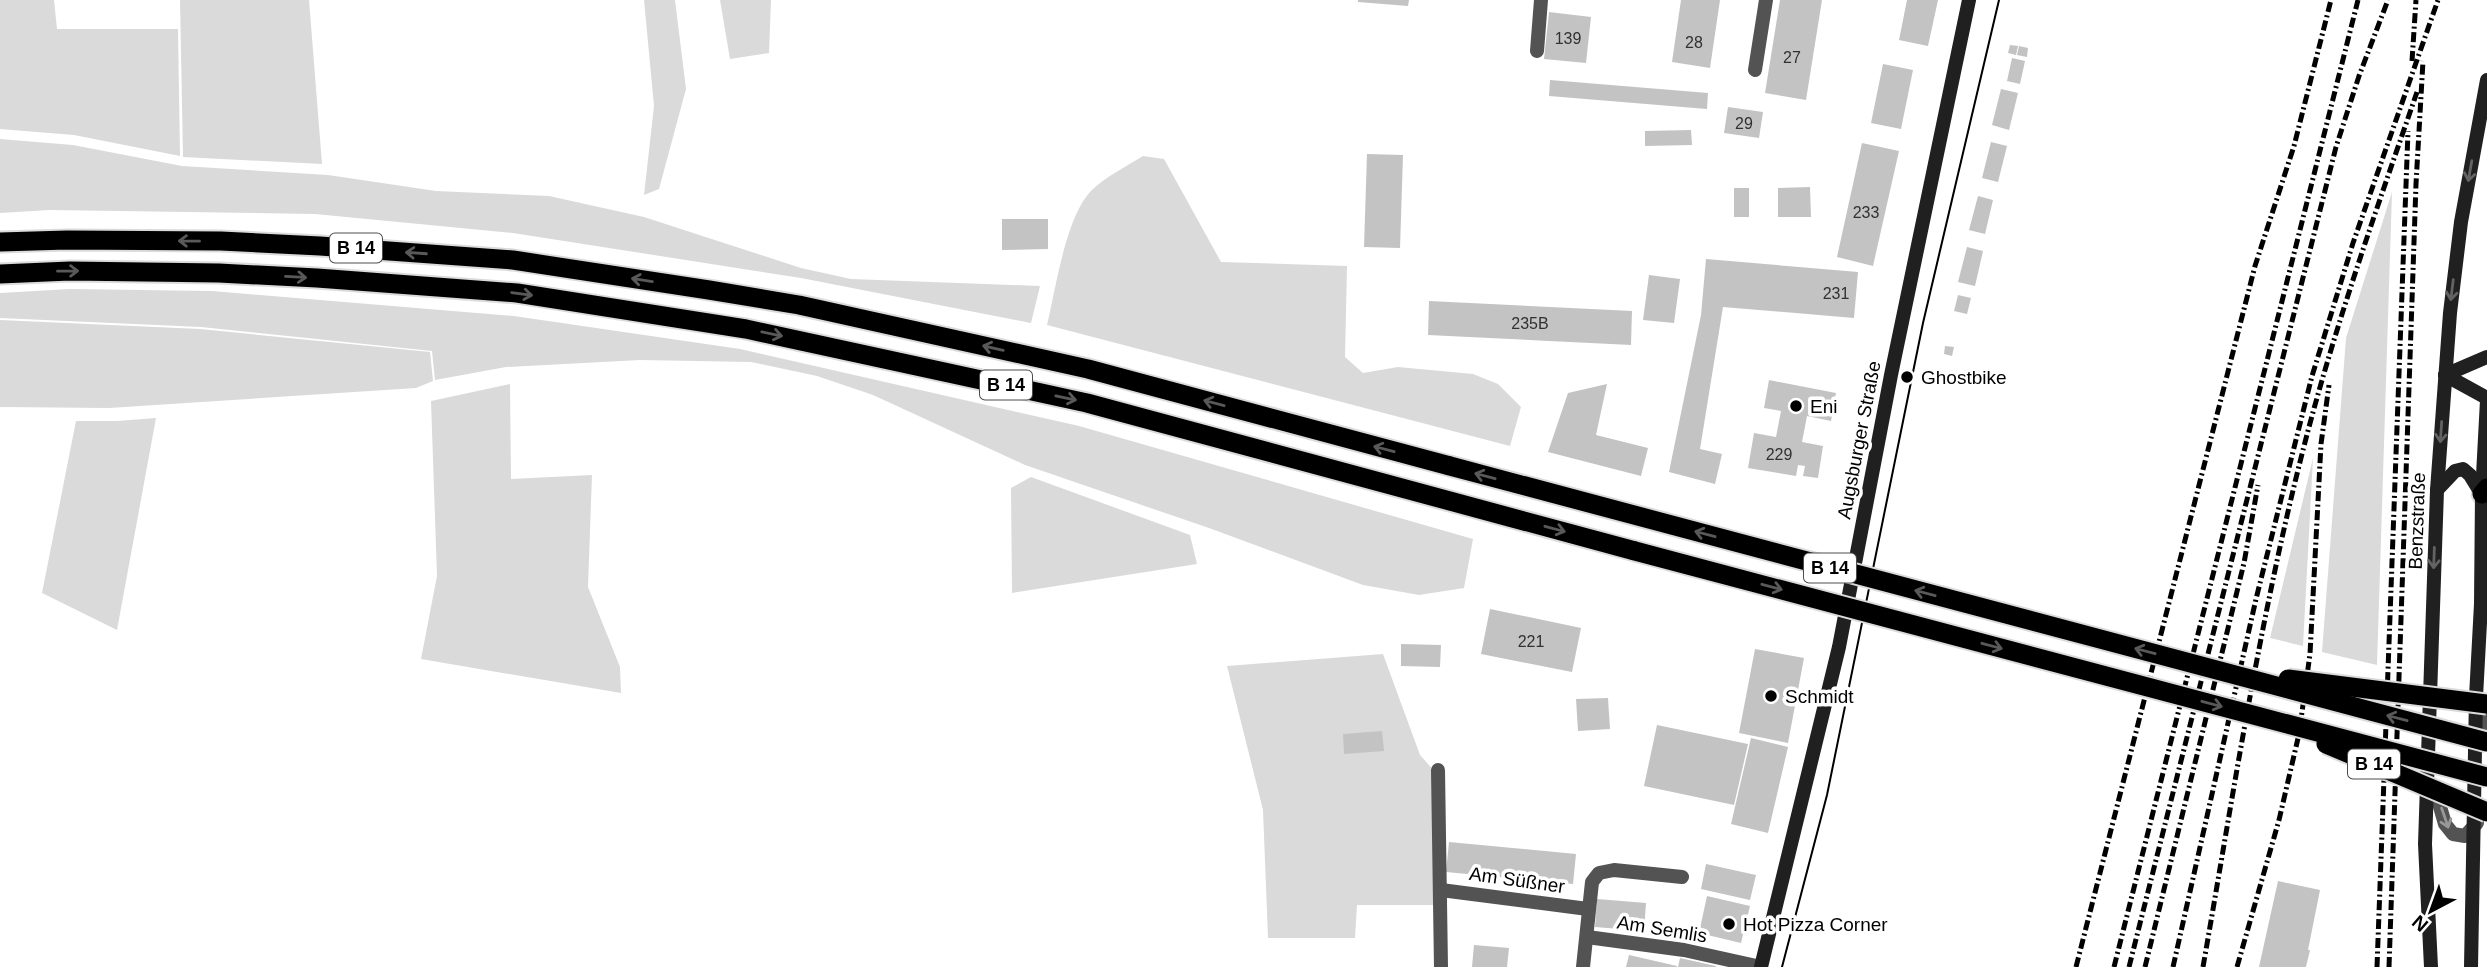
<svg xmlns="http://www.w3.org/2000/svg" width="2487" height="967" viewBox="0 0 2487 967" font-family="Arial,sans-serif">
	<style>
		.green { fill: #dadada }
		.building { fill: #c3c3c3 }
		.lines { fill: none; stroke-linecap: round; stroke-linejoin: round }
		.trunk-casing { stroke: #dbdbdb; stroke-width: 23 }
		.minor { stroke: #535353; stroke-width: 14 }
		.secondary { stroke: #202020; stroke-width: 14 }
		.trunk { stroke: #000; stroke-width: 19 }
		.tram { stroke: #000; stroke-width: 2 }
		.rail { stroke: #000; stroke-width: 5; stroke-dasharray: 10 3.5 2 3.5; stroke-linecap: butt }
		.trunk-bridge-casing { stroke: #dbdbdb; stroke-width: 23; stroke-linecap: butt }
		.trunk-bridge { stroke: #000; stroke-width: 19 }
		.oneway { stroke: #636363 }
		.oneway2 { stroke: #595959 }
		.oneway3 { stroke: #989898 }
		.poi-dot { fill: #000; stroke: #fff; stroke-width: 2.5 }
		.labels { text-anchor: middle; dominant-baseline: central; stroke-width: 7; stroke-linejoin: round; paint-order: stroke }
		.number-label { font-size: 16px; fill: #313131 }
		.shield { fill: #fff; stroke: #4c4c4c; stroke-width: 2 }
		.shield-label { font-size: 18px; font-weight: bold; fill: #000 }
		.poi-label { font-size: 19px; fill: #000; stroke: #fff; text-anchor: start }
		.street-label { font-size: 19px; fill: #000; stroke: #fff }
	</style>
	<rect width="100%" height="100%" fill="#fff"/>
	<g class="green">
		<path d="M0,0h54l3,29h121l2,127 -106,-21 -74,-6z"/>
		<path d="M180,0h129l13,164 -139,-7z"/>
		<path d="M644,0h31l11,89 -27,100 -15,6 10,-89z"/>
		<path d="M720,0h51l-2,53 -39,6z"/>
		<path d="M0,139l73,6 109,21 146,9 108,16 113,5 95,21 157,51 50,11 189,7 -9,37 -230,-45 -288,-45 -198,-19 -266,-4 -49,3z"/>
		<path d="M1143,156l21,3 57,103 126,4 -2,91 18,16 35,-6 75,7 25,10 23,23 -11,39 -463,-121c9,-37 19,-111 46,-136 14,-13 34,-23 50,-33z"/>
		<path d="M2392,192l-15,473 -55,-13 24,-314z"/>
		<path d="M70,289l142,2 302,25 226,33 339,77 394,113 -9,49 -45,7 -56,-10 -154,-57 -184,-63 -152,-70 -56,-19 -66,-14 -111,-2 -134,7 -71,13 -3,-29 -231,-24 -201,-9v-25z"/>
		<path d="M0,320l200,9 230,23 3,29 -17,7 -307,20 -109,-1z"/>
		<path d="M510,384l1,95 81,-4 -4,112 32,80 1,26 -200,-34 16,-83 -6,-175z"/>
		<path d="M156,418l-39,212 -75,-37 34,-172h41z"/>
		<path d="M2313,458l-10,188 -33,-8z"/>
		<path d="M1031,477l159,58 7,29 -185,29 -1,-105z"/>
		<path d="M1383,654l37,101 16,18 -1,132h-78l-2,33h-87l-5,-128 -36,-144z"/>
	</g>
	<g class="building">
		<path d="M1358,0h51l-1,6 -50,-4z"/>
		<path d="M1681,0h39l-10,68 -38,-6z"/>
		<path d="M1780,0h42l-16,100 -41,-7z"/>
		<path d="M1907,0h31l-10,46 -29,-6z"/>
		<path d="M1549,12l42,5 -5,46 -42,-4z"/>
		<path d="M2010,45l8,1 -2,9 -8,-2z"/>
		<path d="M2019,46l9,2 -1,9 -10,-2z"/>
		<path d="M2012,58l13,3 -5,23 -13,-3z"/>
		<path d="M1883,64l30,6 -12,59 -30,-6z"/>
		<path d="M1550,80l158,13 -1,16 -158,-13z"/>
		<path d="M2001,89l17,4 -9,37 -17,-5z"/>
		<path d="M1728,107l35,5 -4,26 -35,-5z"/>
		<path d="M1691,130l1,15 -47,1v-15z"/>
		<path d="M1991,142l16,4 -9,36 -16,-4z"/>
		<path d="M1862,143l37,8 -26,115 -36,-9z"/>
		<path d="M1367,154l36,1 -3,93 -36,-1z"/>
		<path d="M1810,187l1,30h-33v-29z"/>
		<rect x="1734" y="188" width="15" height="29"/>
		<path d="M1978,196l15,4 -8,34 -16,-4z"/>
		<path d="M1002,219h46v30l-46,1z"/>
		<path d="M1967,247l16,4 -8,35 -17,-4z"/>
		<path d="M1706,259l152,13 -4,46 -131,-11 -23,142 22,5 -7,30 -46,-12 32,-157z"/>
		<path d="M1649,275l31,4 -6,44 -31,-3z"/>
		<path d="M1958,295l13,3 -4,16 -13,-3z"/>
		<path d="M1429,301l203,10 -1,34 -203,-10z"/>
		<path d="M1945,346l9,1 -2,9 -8,-2z"/>
		<path d="M1769,380l67,13 -5,28 -24,-5 -5,26 21,4 -5,32 -15,-2 2,-10 -7,-1 -2,11 -48,-8 6,-35 22,4 5,-26 -17,-3z"/>
		<path d="M1607,384l-11,51 52,13 -7,28 -93,-24 20,-59z"/>
		<path d="M1490,609l91,19 -9,44 -91,-18z"/>
		<path d="M1401,644l40,1 -1,22 -39,-1z"/>
		<path d="M1755,649l49,9 -16,85 -49,-10z"/>
		<path d="M1608,698l2,31 -32,2 -2,-32z"/>
		<path d="M1657,725l91,19 -14,61 -90,-19z"/>
		<path d="M1382,731l2,20 -40,3 -1,-20z"/>
		<path d="M1751,738l37,9 -20,86 -37,-9z"/>
		<path d="M1449,842l127,12 -3,30 -127,-12z"/>
		<path d="M1706,864l50,11 -6,25 -49,-11z"/>
		<path d="M2278,881l42,9 -12,60h2l-4,17h-47z"/>
		<path d="M1707,896l43,10 -9,37 -42,-10z"/>
		<path d="M1597,899l49,4 -2,28 -49,-4z"/>
		<path d="M1474,945l35,3 -2,19h-35z"/>
		<path d="M1629,955l48,11v1h-51z"/>
		<path d="M1680,958l36,8v1h-38z"/>
	</g>
	<g class="lines">
		<defs>
			<g id="trunk">
				<path d="M0,242l67,-2 154,1 99,5 193,14 196,30 90,15 289,64 362,97"/>
				<path d="M0,274l70,-3 149,2 98,5 200,15 229,36 341,74 548,148"/>
				<path d="M2482,494l5,-6"/>
			</g>
		</defs>
		<use href="#trunk" class="trunk-casing"/>
		<g class="minor">
			<path d="M1537,51l4,-51"/>
			<path d="M1755,70l11,-70"/>
			<path d="M2478,703l9,28"/>
			<path d="M1438,770l3,197"/>
			<path d="M2429,786l10,17 6,21 8,10 12,2 12,-13"/>
			<path d="M1441,890l147,19"/>
			<path d="M1587,937l97,13 77,17"/>
			<path d="M1583,967l9,-85 7,-9 15,-3 68,7"/>
		</g>
		<g class="secondary">
			<path d="M2445,375l42,23"/>
			<path d="M2445,375l42,-18"/>
			<path d="M2437,490l18,-19 8,-2 7,6 11,18"/>
			<path d="M1761,967l78,-320 52,-272 78,-375"/>
			<path d="M2431,967l-6,-123 12,-354 13,-177 11,-91 26,-142"/>
			<path d="M2471,967l5,-270 5,-93 1,-110 5,-94"/>
		</g>
		<use href="#trunk" class="trunk"/>
		<path class="tram" d="M1782,967l45,-172 96,-472 76,-323"/>
		<g class="rail">
			<path d="M2412,61l4,-61"/>
			<path d="M2076,967l179,-701 39,-120 37,-146"/>
			<path d="M2114,967l244,-967"/>
			<path d="M2129,967l207,-820 23,-71 29,-76"/>
			<path d="M2145,967l99,-404 14,-78"/>
			<path d="M2173,967l83,-368 56,-223 41,-133 85,-243"/>
			<path d="M2203,967c30,-171 56,-344 99,-513 31,-123 74,-243 115,-362"/>
			<path d="M2237,967l42,-147 20,-86 11,-80 11,-210 8,-59"/>
			<path d="M2377,967l31,-836"/>
			<path d="M2389,967l27,-783 7,-123"/>
		</g>
		<defs>
			<g id="trunk-bridge">
				<path d="M1450,466l1037,276"/>
				<path d="M1635,551l852,226"/>
				<path d="M2288,679l199,25"/>
				<path d="M2326,744l161,68"/>
			</g>
		</defs>
		<use href="#trunk-bridge" class="trunk-bridge-casing"/>
		<use href="#trunk-bridge" class="trunk-bridge"/>
	</g>
	<defs><path id="oneway-shaft" d="M-6 0H5M1.5-3L5.5 0L1.5 3" fill="none" stroke-width="1.6" stroke-linecap="round" stroke-linejoin="round" transform="scale(1.75)"/></defs>
	<g class="oneway">
		<use href="#oneway-shaft" transform="translate(2470 171) rotate(100)"/>
		<use href="#oneway-shaft" transform="translate(2452 290) rotate(97)"/>
		<use href="#oneway-shaft" transform="translate(2441 432) rotate(94)"/>
		<use href="#oneway-shaft" transform="translate(2434 558) rotate(92)"/>
	</g>
	<g class="oneway2">
		<use href="#oneway-shaft" transform="translate(189 241) rotate(-179)"/>
		<use href="#oneway-shaft" transform="translate(416 253) rotate(-176)"/>
		<use href="#oneway-shaft" transform="translate(68 271) rotate(-1)"/>
		<use href="#oneway-shaft" transform="translate(296 277) rotate(3)"/>
		<use href="#oneway-shaft" transform="translate(642 280) rotate(-171)"/>
		<use href="#oneway-shaft" transform="translate(522 294) rotate(8)"/>
		<use href="#oneway-shaft" transform="translate(772 334) rotate(12)"/>
		<use href="#oneway-shaft" transform="translate(993 348) rotate(-167)"/>
		<use href="#oneway-shaft" transform="translate(1066 398) rotate(12)"/>
		<use href="#oneway-shaft" transform="translate(1214 403) rotate(-165)"/>
		<use href="#oneway-shaft" transform="translate(1384 449) rotate(-165)"/>
		<use href="#oneway-shaft" transform="translate(1485 476) rotate(-165)"/>
		<use href="#oneway-shaft" transform="translate(1555 529) rotate(15)"/>
		<use href="#oneway-shaft" transform="translate(1705 534) rotate(-165)"/>
		<use href="#oneway-shaft" transform="translate(1772 587) rotate(15)"/>
		<use href="#oneway-shaft" transform="translate(1925 593) rotate(-165)"/>
		<use href="#oneway-shaft" transform="translate(1992 646) rotate(15)"/>
		<use href="#oneway-shaft" transform="translate(2145 651) rotate(-165)"/>
		<use href="#oneway-shaft" transform="translate(2212 704) rotate(15)"/>
		<use href="#oneway-shaft" transform="translate(2397 718) rotate(-165)"/>
	</g>
	<use class="oneway3" href="#oneway-shaft" transform="translate(2445 818) rotate(71)"/>
	<g class="poi-dot">
		<circle cx="1907" cy="377" r="7"/>
		<circle cx="1796" cy="406" r="7"/>
		<circle cx="1771" cy="696" r="7"/>
		<circle cx="1729" cy="924" r="7"/>
	</g>
	<g class="labels">
		<g class="number-label">
			<text x="1568" y="38">139</text>
			<text x="1694" y="42">28</text>
			<text x="1792" y="57">27</text>
			<text x="1744" y="123">29</text>
			<text x="1866" y="212">233</text>
			<text x="1836" y="293">231</text>
			<text x="1530" y="323">235B</text>
			<text x="1779" y="454">229</text>
			<text x="1531" y="641">221</text>
		</g>
		<g class="shield">
			<rect x="330" y="233.5" width="52" height="29" rx="5"/>
			<rect x="980" y="370.5" width="52" height="29" rx="5"/>
			<rect x="1804" y="553.5" width="52" height="29" rx="5"/>
			<rect x="2348" y="749.5" width="52" height="29" rx="5"/>
		</g>
		<g class="shield-label">
			<text x="356" y="248">B 14</text>
			<text x="1006" y="385">B 14</text>
			<text x="1830" y="568">B 14</text>
			<text x="2374" y="764">B 14</text>
		</g>
		<g class="poi-label">
			<text x="1921" y="377">Ghostbike</text>
			<text x="1810" y="406">Eni</text>
			<text x="1785" y="696">Schmidt</text>
			<text x="1743" y="924">Hot Pizza Corner</text>
		</g>
		<g class="street-label">
			<text transform="translate(1859 440) rotate(-79)">Augsburger Straße</text>
			<text transform="translate(2417 521) rotate(-88)">Benzstraße</text>
			<text transform="translate(1517 880) rotate(8)">Am Süßner</text>
			<text transform="translate(1662 929) rotate(9)">Am Semlis</text>
		</g>
	</g>
	<g transform="translate(2431 911) rotate(221)" stroke="#ffffff" stroke-width="5" paint-order="stroke">
	<path d="M0-5L12 26L0 18L-12 26Z" fill="#000000"/>
	<text y="-10" font-size="19" font-weight="bold" text-anchor="middle" fill="#000000">N</text>
	</g>
</svg>
